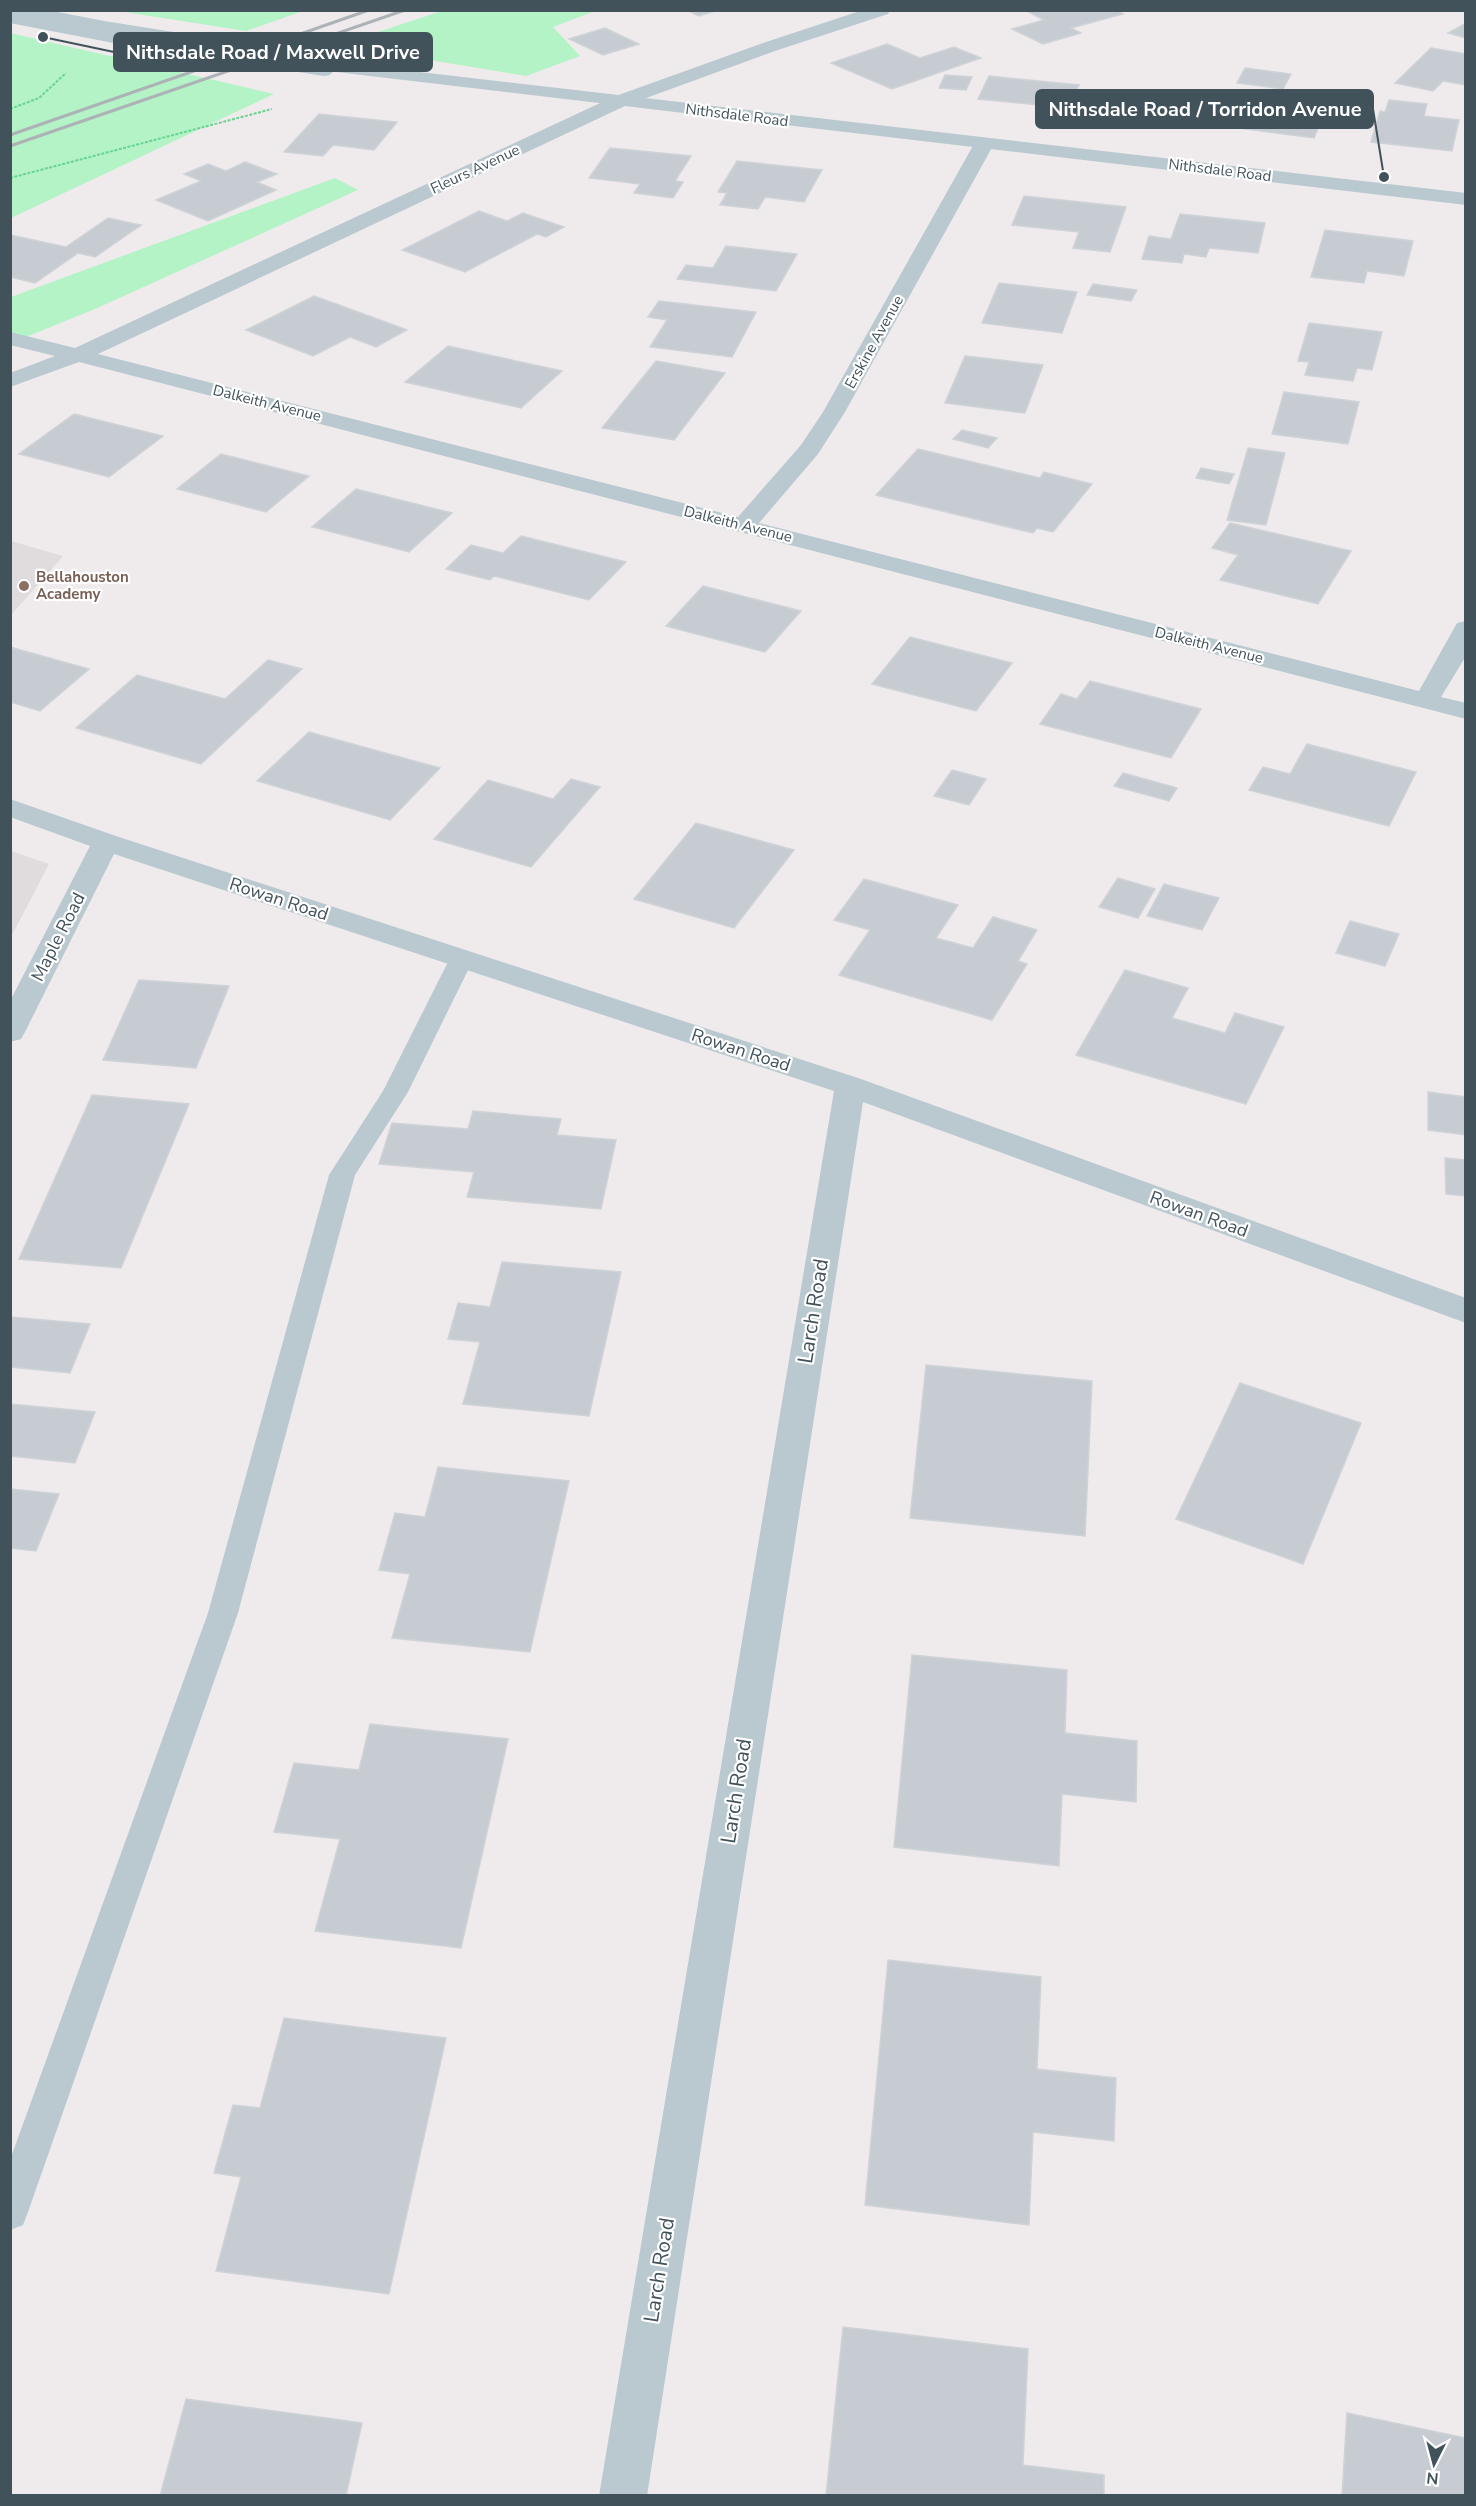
<svg xmlns="http://www.w3.org/2000/svg" width="1476" height="2506" viewBox="0 0 1476 2506" font-family="'Nunito Sans',sans-serif">
	<style>
		.education { fill: #e0dcde }
		.green { fill: #b3f3c5 }
		.building { fill: #c7ccd2; stroke: #cfd3d8; stroke-width: 1.5 }
		.lines { fill: none; stroke-linecap: round; stroke-linejoin: round }
		.path { stroke: #68d493; stroke-width: 2; stroke-dasharray: 3 1.5; stroke-linecap: butt }
		.service { fill: #bac9d0; fill-rule: evenodd }
		.minor { fill: #bac9d0; fill-rule: evenodd }
		.tertiary { fill: #bac9d0; fill-rule: evenodd }
		.rail { stroke: #adb2b7; stroke-width: 3 }
		.tertiary-bridge { stroke: #bac9d0; stroke-width: 20 }
		.education-dot { fill: #8d6e63; stroke: #fff; stroke-width: 2 }
		.labels { text-anchor: middle; dominant-baseline: central; stroke-width: 4.5; stroke-linejoin: round; paint-order: stroke }
		.far-street-label { font-size: 15px; fill: #42525b; stroke: #fff }
		.far-education-label { font-size: 15px; font-weight: bold; fill: #785e54; stroke: #fff; text-anchor: start }
		.street-label { font-size: 18px; fill: #42525b; stroke: #fff }
		.near-street-label { font-size: 21px; fill: #42525b; stroke: #fff }
		.leader { fill: none; stroke: #42525b; stroke-width: 2 }
		.callout-dot { fill: #42525b; stroke: #fff; stroke-width: 2 }
		.callout { fill: #42525b; stroke: #42525b; stroke-width: 2 }
		.callout-label { font-size: 20px; text-anchor: middle; font-weight: bold; fill: #fff }
	</style>
	<rect width="100%" height="100%" fill="#efebec"/>
	<g class="education">
		<path d="M11,541l52,15 -52,59 -1,-74z"/>
		<path d="M11,851l38,13 -38,73 -1,-86z"/>
	</g>
	<g class="green">
		<path d="M445,10h150v1l-42,16 27,29 -54,20 -188,-31z"/>
		<path d="M118,11l185,-1v1l-57,20z"/>
		<path d="M10,33l264,61 -263,124z"/>
		<path d="M335,178l23,12 -263,119 -84,34v-46z"/>
	</g>
	<g class="building">
		<path d="M687,10h31l-19,6z"/>
		<path d="M1116,10l7,4 -52,14 10,5 -38,11 -31,-15 32,-9 -19,-10z"/>
		<path d="M1466,23v15l-18,-5z"/>
		<path d="M605,28l34,16 -36,11 -34,-16z"/>
		<path d="M887,44l33,14 34,-11 27,11 -89,31 -61,-26z"/>
		<path d="M1431,48l35,6v31l-23,-4 -10,10 -38,-8z"/>
		<path d="M1245,68l46,6 -8,15 -46,-6z"/>
		<path d="M945,75l27,2 -6,13 -27,-2z"/>
		<path d="M989,76l90,9 -10,23 -91,-9z"/>
		<path d="M1245,98l82,10 -13,30 -83,-11z"/>
		<path d="M1389,100l38,4 -3,12 35,4 -7,31 -81,-9 9,-31 5,1z"/>
		<path d="M319,114l38,4 40,4 -23,28 -41,-5 -10,11 -39,-4z"/>
		<path d="M610,148l81,8 -16,25 8,1 -10,16 -39,-5 6,-9 -51,-6z"/>
		<path d="M737,161l85,9 -18,32 -39,-5 -7,12 -38,-4 7,-12 -9,-1z"/>
		<path d="M245,162l32,12 -20,8 19,8 -68,31 -52,-21 45,-19 -17,-7 24,-10 18,7z"/>
		<path d="M1024,196l66,7 36,4 -16,45 -37,-4 6,-16 -67,-7z"/>
		<path d="M479,211l28,10 16,-8 41,14 -18,10 -9,-3 -72,38 -63,-22z"/>
		<path d="M1180,214l85,9 -7,30 -49,-5 -3,9 -22,-3 -2,9 -40,-4 7,-23 22,3z"/>
		<path d="M108,218l33,7 -46,32 -17,-4 -43,30 -25,-6v-42l56,12z"/>
		<path d="M1325,230l88,11 -9,35 -37,-5 -3,12 -53,-6z"/>
		<path d="M726,246l71,8 -21,37 -99,-12 9,-14 27,3z"/>
		<path d="M999,283l78,9 -15,41 -80,-10z"/>
		<path d="M1093,284l44,6 -6,11 -44,-6z"/>
		<path d="M314,296l66,24 27,10 -31,17 -26,-10 -37,19 -67,-26z"/>
		<path d="M659,301l18,2 79,9 -24,45 -82,-10 17,-27 -19,-3z"/>
		<path d="M1309,323l73,9 -10,38 -15,-2 -4,13 -48,-6 4,-13 -11,-1z"/>
		<path d="M448,346l114,25 -41,37 -116,-26z"/>
		<path d="M965,356l78,9 -18,48 -80,-10z"/>
		<path d="M656,361l69,12 -51,67 -72,-12z"/>
		<path d="M1284,392l75,10 -11,42 -76,-10z"/>
		<path d="M74,414l89,22 -54,41 -90,-23z"/>
		<path d="M962,430l35,8 -9,10 -35,-9z"/>
		<path d="M1248,448l37,5 -19,72 -39,-5z"/>
		<path d="M918,449l122,29 4,-6 48,12 -39,48 -16,-4 -4,5 -157,-38z"/>
		<path d="M221,454l88,22 -43,36 -89,-23z"/>
		<path d="M1201,468l33,6 -5,10 -33,-6z"/>
		<path d="M356,489l96,24 -43,39 -97,-25z"/>
		<path d="M1230,523l26,6 95,22 -33,53 -98,-24 18,-25 -26,-7z"/>
		<path d="M521,536l105,26 -37,38 -95,-24 -4,4 -44,-11 25,-24 32,8z"/>
		<path d="M703,586l98,25 -36,41 -99,-26z"/>
		<path d="M910,637l102,26 -36,48 -104,-27z"/>
		<path d="M10,647l79,22 -49,42 -30,-9z"/>
		<path d="M268,660l34,9 -101,95 -125,-36 61,-53 88,24z"/>
		<path d="M1090,681l111,28 -30,49 -131,-34 21,-30 16,5z"/>
		<path d="M309,732l131,36 -50,52 -133,-39z"/>
		<path d="M1307,744l109,28 -27,54 -140,-36 14,-23 27,7z"/>
		<path d="M952,770l34,9 -17,26 -35,-9z"/>
		<path d="M1123,773l54,15 -8,13 -55,-15z"/>
		<path d="M571,779l29,8 -69,80 -97,-28 54,-59 65,19z"/>
		<path d="M696,823l98,27 -60,78 -100,-29z"/>
		<path d="M1118,878l37,11 -17,29 -39,-11z"/>
		<path d="M864,879l94,26 -22,33 37,10 20,-31 44,13 -19,31 9,3 -35,56 -153,-45 31,-45 -36,-10z"/>
		<path d="M1164,884l55,14 -17,32 -55,-14z"/>
		<path d="M1350,921l49,13 -14,32 -49,-13z"/>
		<path d="M1125,970l63,18 -16,30 53,15 10,-20 49,14 -38,77 -170,-49z"/>
		<path d="M139,980l90,6 -33,82 -93,-8z"/>
		<path d="M1428,1092l38,5v38l-38,-5z"/>
		<path d="M92,1095l97,9 -68,164 -102,-9z"/>
		<path d="M473,1111l88,8 -4,16 59,5 -15,69 -134,-12 7,-25 -95,-8 13,-41 76,6z"/>
		<path d="M1445,1158l21,2v36l-20,-2z"/>
		<path d="M502,1262l119,10 -32,144 -126,-12 17,-62 -32,-3 10,-36 32,4z"/>
		<path d="M10,1317l80,7 -20,49 -60,-6z"/>
		<path d="M926,1365l166,16 -7,155 -175,-18z"/>
		<path d="M1240,1383l121,40 -58,141 -127,-45z"/>
		<path d="M10,1404l85,8 -20,51 -65,-7z"/>
		<path d="M438,1467l131,14 -39,171 -138,-14 18,-64 -31,-4 16,-57 30,4z"/>
		<path d="M10,1489l49,5 -23,57 -26,-3z"/>
		<path d="M912,1655l155,15 -2,63 72,8 -1,61 -74,-8 -3,72 -165,-19z"/>
		<path d="M370,1724l138,15 -47,209 -146,-17 25,-92 -66,-7 20,-69 65,7z"/>
		<path d="M888,1960l153,17 -4,92 79,9 -2,63 -81,-9 -4,93 -164,-20z"/>
		<path d="M284,2018l162,20 -57,256 -173,-23 25,-94 -27,-4 19,-68 27,3z"/>
		<path d="M843,2327l185,22 -5,116 81,10v21h-278z"/>
		<path d="M186,2399l176,24 -16,73h-186z"/>
		<path d="M1347,2413l119,25v58h-124z"/>
	</g>
	<g class="lines">
		<g class="path">
			<path d="M10,109l29,-11 27,-25"/>
			<path d="M10,178l262,-69"/>
		</g>
		<path class="service" d="M462,950l8,3 4,5 -66,134 -53,83 -117,438 -210,599 -5,13 -13,5v-70l198,-547 121,-438 54,-84 67,-133 4,-5z"/>
		<g class="minor">
			<path d="M863,10h27l-2,4 -113,37 -148,54 -529,249 640,163 63,-72 22,-33 151,-268 3,-4h14l3,4 -149,268 -27,42 -59,69 660,168 38,-68 9,-2v35l-25,41 25,6v16l-1387,-357 -69,25v-14l45,-17 -45,-11v-13l65,16 538,-251 150,-54z"/>
			<path d="M10,799l106,37 745,243 605,219v25l-603,-221 -216,1394h-48l235,-1405 -720,-237 -89,178 -4,7 -11,3v-41l80,-155 -80,-29z"/>
		</g>
		<path class="tertiary" d="M325,61l1141,132v12l-1147,-135 -3,-4 3,-4z"/>
		<g class="rail">
			<path d="M10,135l359,-125"/>
			<path d="M10,146l395,-136"/>
		</g>
		<path class="tertiary-bridge" d="M10,13l99,19 216,34"/>
	</g>
	<circle class="education-dot" cx="24" cy="586" r="6"/>
	<g class="labels">
		<g class="far-street-label">
			<text transform="translate(737 115) rotate(7)">Nithsdale Road</text>
			<text transform="translate(475 169) rotate(-25)">Fleurs Avenue</text>
			<text transform="translate(1220 170) rotate(7)">Nithsdale Road</text>
			<text transform="translate(874 342) rotate(-61)">Erskine Avenue</text>
			<text transform="translate(267 403) rotate(14)">Dalkeith Avenue</text>
			<text transform="translate(738 524) rotate(14)">Dalkeith Avenue</text>
			<text transform="translate(1209 645) rotate(14)">Dalkeith Avenue</text>
		</g>
		<g class="far-education-label">
			<text x="36" y="577">Bellahouston<tspan x="36" dy="17">Academy</tspan></text>
		</g>
		<g class="street-label">
			<text transform="translate(279 899) rotate(18)">Rowan Road</text>
			<text transform="translate(58 937) rotate(-63)">Maple Road</text>
			<text transform="translate(741 1050) rotate(18)">Rowan Road</text>
			<text transform="translate(1199 1214) rotate(20)">Rowan Road</text>
		</g>
		<g class="near-street-label">
			<text transform="translate(813 1311) rotate(-81)">Larch Road</text>
			<text transform="translate(736 1791) rotate(-81)">Larch Road</text>
			<text transform="translate(659 2270) rotate(-81)">Larch Road</text>
		</g>
	</g>
	<path class="leader" d="M43 37L114 52M1384 177L1373 109"/>
	<g class="callout-dot">
		<circle cx="43" cy="37" r="6"/>
		<circle cx="1384" cy="177" r="6"/>
	</g>
	<g class="callout">
		<rect x="114" y="33" width="318" height="38" rx="6"/>
		<rect x="1036" y="90" width="337" height="38" rx="6"/>
	</g>
	<g class="callout-label">
		<text x="273" y="59">Nithsdale Road / Maxwell Drive</text>
		<text x="1205" y="116">Nithsdale Road / Torridon Avenue</text>
	</g>
	<rect width="1476" height="2506" fill="none" stroke="#42525b" stroke-width="24"/>
	<g transform="translate(1434 2464) rotate(186)" stroke="#ffffff" stroke-width="4.5" paint-order="stroke">
	<path d="M0-4.5L10 22L0 15L-10 22Z" fill="#42525b"/>
	<text y="-9" font-size="16" font-weight="bold" text-anchor="middle" fill="#42525b">N</text>
	</g>
</svg>
